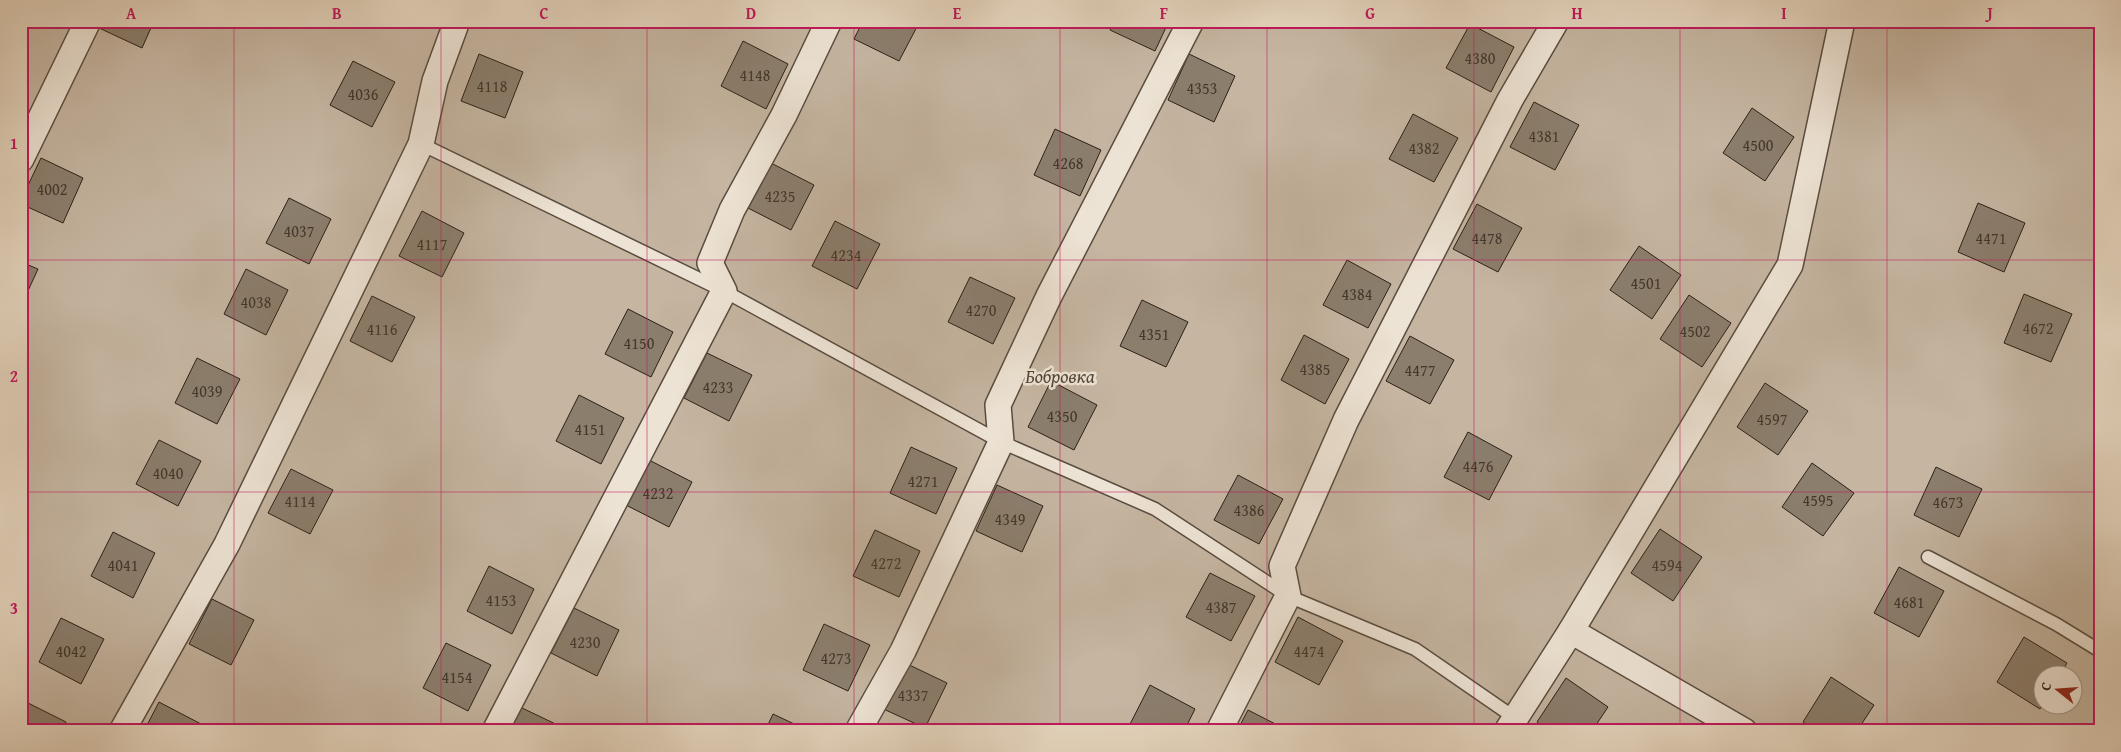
<svg xmlns="http://www.w3.org/2000/svg" width="2121" height="752" viewBox="0 0 2121 752" font-family="'Gentium Book Plus',serif">
	<style>
		.green { fill: #c5b5a1; stroke: #786a5c; fill-rule: evenodd }
		.building { fill: #8b7e6d; stroke: #2b2016 }
		.lines { fill: none; stroke-linecap: round; stroke-linejoin: round }
		.service-casing { stroke: #594d40; stroke-width: 15 }
		.minor-casing { stroke: #594d40; stroke-width: 28 }
		.service { stroke: #ede3d4; stroke-width: 12 }
		.minor { stroke: #ede3d4; stroke-width: 25 }
		.grid { fill: none; stroke: #c2185b; stroke-width: 1; stroke-opacity: 0.55 }
		.labels { text-anchor: middle; dominant-baseline: central; stroke-width: 5; stroke-linejoin: round; paint-order: stroke }
		.number-label { font-size: 16px; fill: #43382c }
		.park-label { font-size: 19px; font-style: italic; fill: #524539; stroke: #ede3d4 }
		.neatline { fill: none; stroke: #c2185b; stroke-width: 2 }
		.grid-label { font-size: 16px; text-anchor: middle; font-weight: bold; fill: #c2185b }
	</style>
	<rect width="100%" height="100%" fill="#e4d4bd"/>
	<filter id="stains"><feTurbulence type="fractalNoise" baseFrequency=".004" numOctaves="4"/><feColorMatrix values="0 0 0 0 .2 0 0 0 0 .09 0 0 0 0 .02 0 0 0 .5 -.17"/></filter>
	<radialGradient id="worn" r=".72"><stop offset=".6" stop-color="#630" stop-opacity="0"/><stop offset="1" stop-color="#630" stop-opacity=".3"/></radialGradient>
	<path class="green" d="M21,21h2079v710h-2079zM2044,674h30v30h-30z"/>
	<g class="building">
		<path d="M102,21h52l-12,27 -43,-20z"/>
		<path d="M863,21h57l-21,40 -45,-22z"/>
		<path d="M1114,21h55l-14,30 -45,-21z"/>
		<path d="M1470,24l44,23 -23,45 -45,-24z"/>
		<path d="M743,41l45,23 -22,45 -45,-23z"/>
		<path d="M479,54l44,18 -18,46 -44,-17z"/>
		<path d="M1189,54l46,22 -21,46 -46,-22z"/>
		<path d="M353,61l42,21 -23,45 -42,-22z"/>
		<path d="M1534,102l45,23 -24,45 -45,-23z"/>
		<path d="M1752,108l42,29 -29,44 -42,-28z"/>
		<path d="M1413,114l45,24 -24,44 -45,-23z"/>
		<path d="M1055,129l46,21 -21,46 -46,-21z"/>
		<path d="M41,158l42,20 -20,45 -42,-19v-4z"/>
		<path d="M769,162l45,23 -23,45 -45,-23z"/>
		<path d="M289,198l42,21 -22,45 -43,-21z"/>
		<path d="M1978,203l47,20 -21,49 -46,-20z"/>
		<path d="M1477,204l45,24 -24,44 -45,-23z"/>
		<path d="M422,211l42,22 -22,44 -43,-21z"/>
		<path d="M835,221l45,23 -23,45 -45,-23z"/>
		<path d="M1639,246l42,29 -29,44 -42,-29z"/>
		<path d="M1347,260l44,24 -23,44 -45,-23z"/>
		<path d="M21,262l17,7 -17,37z"/>
		<path d="M246,269l42,21 -22,45 -42,-21z"/>
		<path d="M970,277l45,21 -22,46 -45,-22z"/>
		<path d="M2024,294l48,20 -21,48 -47,-19z"/>
		<path d="M1689,295l42,28 -29,44 -42,-28z"/>
		<path d="M372,296l43,21 -23,45 -42,-21z"/>
		<path d="M1142,300l46,22 -22,45 -46,-21z"/>
		<path d="M628,309l45,23 -22,45 -46,-23z"/>
		<path d="M1304,335l45,24 -24,45 -44,-24z"/>
		<path d="M1410,336l44,24 -24,44 -44,-23z"/>
		<path d="M707,353l45,22 -23,46 -45,-23z"/>
		<path d="M197,358l43,21 -23,45 -42,-21z"/>
		<path d="M1051,381l46,24 -23,45 -46,-23z"/>
		<path d="M1765,383l43,28 -30,44 -41,-28z"/>
		<path d="M579,395l45,23 -23,46 -45,-23z"/>
		<path d="M1468,432l44,24 -23,44 -45,-23z"/>
		<path d="M159,440l42,21 -23,45 -42,-22z"/>
		<path d="M911,447l46,21 -21,46 -46,-21z"/>
		<path d="M647,459l45,23 -23,45 -45,-23z"/>
		<path d="M1812,463l42,30 -31,43 -41,-29z"/>
		<path d="M1936,467l46,22 -23,48 -45,-22z"/>
		<path d="M291,469l42,21 -23,44 -42,-21z"/>
		<path d="M1238,475l45,24 -24,45 -45,-24z"/>
		<path d="M997,485l46,21 -21,46 -46,-21z"/>
		<path d="M1660,529l42,28 -29,44 -42,-28z"/>
		<path d="M875,530l45,21 -21,46 -46,-21z"/>
		<path d="M113,532l42,21 -22,45 -42,-22z"/>
		<path d="M489,566l45,23 -22,45 -45,-23z"/>
		<path d="M1899,567l45,24 -25,46 -45,-24z"/>
		<path d="M1210,573l45,23 -24,45 -45,-24z"/>
		<path d="M212,599l42,21 -23,45 -42,-21z"/>
		<path d="M574,608l45,22 -22,46 -46,-23z"/>
		<path d="M1298,617l45,24 -24,44 -44,-23z"/>
		<path d="M61,618l43,21 -23,45 -42,-22z"/>
		<path d="M824,624l46,21 -22,46 -45,-21z"/>
		<path d="M2024,637l43,26 -6,11h-17v29l-4,6 -43,-27z"/>
		<path d="M446,643l45,22 -23,46 -45,-23z"/>
		<path d="M901,661l46,22 -22,45 -46,-21z"/>
		<path d="M1831,677l43,28 -17,26h-41l-13,-9z"/>
		<path d="M1566,678l42,29 -16,24h-43l-12,-9z"/>
		<path d="M1150,685l45,24 -11,22 -57,-1z"/>
		<path d="M24,701l42,21 -4,9h-41v-24z"/>
		<path d="M159,702l42,22 -4,7h-53z"/>
		<path d="M520,707l46,22 -1,2h-57z"/>
		<path d="M1248,710l41,21h-52z"/>
		<path d="M773,714l36,17h-44z"/>
		<path d="M2100,717v14h-7z"/>
	</g>
	<g class="lines">
		<defs>
			<g id="service">
				<path d="M421,144l303,147 277,151 154,67 133,87 127,53 100,69"/>
				<path d="M1928,557l128,67 44,27"/>
			</g>
			<g id="minor">
				<path d="M21,159l67,-138"/>
				<path d="M1571,631l173,100"/>
				<path d="M122,731l105,-187 194,-400 14,-63 22,-60"/>
				<path d="M495,731l229,-440 -14,-28 22,-53 52,-95 45,-94"/>
				<path d="M858,731l45,-80 98,-209 -3,-37 51,-109 142,-275"/>
				<path d="M1219,731l69,-135 -6,-30 64,-146 164,-320 46,-79"/>
				<path d="M1507,731l64,-100 219,-366 52,-244"/>
			</g>
		</defs>
		<use href="#service" class="service-casing"/>
		<use href="#minor" class="minor-casing"/>
		<use href="#service" class="service"/>
		<use href="#minor" class="minor"/>
	</g>
	<path class="grid" d="M234,21v710M441,21v710M647,21v710M854,21v710M1060,21v710M1267,21v710M1474,21v710M1680,21v710M1887,21v710M21,260h2079M21,492h2079"/>
	<g class="labels">
		<g class="number-label">
			<text x="1480" y="58">4380</text>
			<text x="755" y="75">4148</text>
			<text x="492" y="86">4118</text>
			<text x="1202" y="88">4353</text>
			<text x="363" y="94">4036</text>
			<text x="1544" y="136">4381</text>
			<text x="1758" y="145">4500</text>
			<text x="1424" y="148">4382</text>
			<text x="1068" y="163">4268</text>
			<text x="52" y="189">4002</text>
			<text x="780" y="196">4235</text>
			<text x="299" y="231">4037</text>
			<text x="1487" y="238">4478</text>
			<text x="1991" y="238">4471</text>
			<text x="432" y="244">4117</text>
			<text x="846" y="255">4234</text>
			<text x="1646" y="283">4501</text>
			<text x="1357" y="294">4384</text>
			<text x="256" y="302">4038</text>
			<text x="981" y="310">4270</text>
			<text x="2038" y="328">4672</text>
			<text x="382" y="329">4116</text>
			<text x="1695" y="331">4502</text>
			<text x="1154" y="334">4351</text>
			<text x="639" y="343">4150</text>
			<text x="1315" y="369">4385</text>
			<text x="1420" y="370">4477</text>
			<text x="718" y="387">4233</text>
			<text x="207" y="391">4039</text>
			<text x="1062" y="416">4350</text>
			<text x="1772" y="419">4597</text>
			<text x="590" y="429">4151</text>
			<text x="1478" y="466">4476</text>
			<text x="168" y="473">4040</text>
			<text x="923" y="481">4271</text>
			<text x="658" y="493">4232</text>
			<text x="1818" y="500">4595</text>
			<text x="300" y="501">4114</text>
			<text x="1948" y="502">4673</text>
			<text x="1249" y="510">4386</text>
			<text x="1010" y="519">4349</text>
			<text x="886" y="563">4272</text>
			<text x="123" y="565">4041</text>
			<text x="1667" y="565">4594</text>
			<text x="501" y="600">4153</text>
			<text x="1909" y="602">4681</text>
			<text x="1221" y="607">4387</text>
			<text x="585" y="642">4230</text>
			<text x="71" y="651">4042</text>
			<text x="1309" y="651">4474</text>
			<text x="836" y="658">4273</text>
			<text x="457" y="677">4154</text>
			<text x="913" y="695">4337</text>
		</g>
		<g class="park-label">
			<text x="1060" y="376">Бобровка</text>
		</g>
	</g>
	<rect width="2121" height="752" fill="none" stroke="#e4d4bd" stroke-width="55"/>
	<g transform="translate(2058 690) rotate(287)"><circle r="24" fill="#ede3d4" stroke="#9f9588"/>
	<path d="M0-4L9 19L0 12L-9 19Z" fill="#8f2418"/>
	<text y="-8" font-size="14" font-weight="bold" text-anchor="middle" fill="#2b2016">С</text>
	</g>
	<rect x="28" y="28" width="2066" height="696" class="neatline"/>
	<g class="grid-label">
		<text x="131" y="19">A</text>
		<text x="337" y="19">B</text>
		<text x="544" y="19">C</text>
		<text x="751" y="19">D</text>
		<text x="957" y="19">E</text>
		<text x="1164" y="19">F</text>
		<text x="1370" y="19">G</text>
		<text x="1577" y="19">H</text>
		<text x="1784" y="19">I</text>
		<text x="1990" y="19">J</text>
		<text x="14" y="149">1</text>
		<text x="14" y="382">2</text>
		<text x="14" y="614">3</text>
	</g>
	<rect width="100%" height="100%" filter="url(#stains)"/>
	<rect width="100%" height="100%" fill="url(#worn)"/>
</svg>
